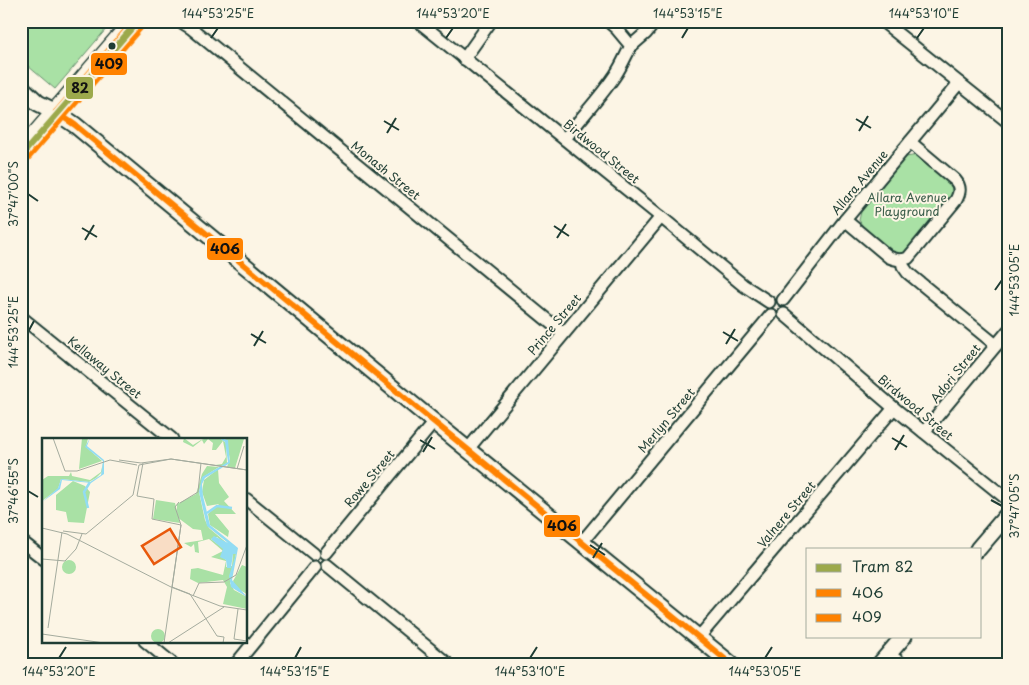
<svg xmlns="http://www.w3.org/2000/svg" width="1029" height="685" viewBox="0 0 1029 685" font-family="'Playpen Sans',sans-serif">
	<style>
		.green { fill: #a9e1a5; stroke: #648f6c }
		.lines { fill: none; stroke-linecap: round; stroke-linejoin: round }
		.street-casing { stroke: #1f3d34; stroke-width: 15 }
		.secondary-casing { stroke: #1f3d34; stroke-width: 19 }
		.primary-casing { stroke: #1f3d34; stroke-width: 21 }
		.street { stroke: #fcf5e5; stroke-width: 11 }
		.secondary { stroke: #fcf5e5; stroke-width: 15 }
		.primary { stroke: #fcf5e5; stroke-width: 18 }
		.bus-1-casing { stroke: #fcf5e5; stroke-width: 10 }
		.bus-2-casing { stroke: #fcf5e5; stroke-width: 10 }
		.bus-1 { stroke: #ff8200; stroke-width: 6 }
		.bus-2 { stroke: #ff8200; stroke-width: 6 }
		.tram-1-casing { stroke: #fcf5e5; stroke-width: 10 }
		.tram-1 { stroke: #9ca94b; stroke-width: 6 }
		.ticks { fill: none; stroke: #1f3d34; stroke-width: 2 }
		.bus-dot { fill: #1f3d34; stroke: #fcf5e5; stroke-width: 2 }
		.labels { text-anchor: middle; dominant-baseline: central; stroke-width: 4; stroke-linejoin: round; paint-order: stroke }
		.street-label { font-size: 12px; fill: #1f3d34; stroke: #fcf5e5 }
		.park-label { font-size: 12px; fill: #3b5e4b; stroke: #fcf5e5 }
		.inset-river { fill: none; stroke: #92dcf3; stroke-width: 2.5 }
		.inset-road { fill: none; stroke: #a4ab9e; stroke-width: 1 }
		.view { fill: #e8590c; fill-opacity: 0.15; stroke: #e8590c; stroke-width: 2.5 }
		.inset-edge { fill: none; stroke: #1f3d34; stroke-width: 2.5 }
		.line-badge { stroke: #fcf5e5; stroke-width: 2 }
		.pale-badge-label { font-size: 14px; text-anchor: middle; font-weight: bold; fill: #111 }
		.neatline { fill: none; stroke: #1f3d34; stroke-width: 2 }
		.ticks-label { font-size: 12px; text-anchor: middle; fill: #1f3d34 }
	</style>
	<rect width="100%" height="100%" fill="#fcf5e5"/>
	<filter id="ink" filterUnits="userSpaceOnUse"><feTurbulence type="fractalNoise" baseFrequency=".02" numOctaves="2"/><feDisplacementMap in="SourceGraphic" scale="10" xChannelSelector="R" yChannelSelector="G"/><feConvolveMatrix kernelMatrix="1 2 1 2 8 2 1 2 1" color-interpolation-filters="sRGB"/></filter>
	<g filter="url(#ink)">
		<g class="green">
			<path d="M21,21h92l-58,68 -34,-29z"/>
			<path d="M918,155l33,27 1,12 -45,57 -4,3 -8,-1 -4,-2 -26,-21 -6,-10 2,-8 45,-55z"/>
		</g>
		<g class="lines">
			<defs>
				<g id="street">
					<path d="M180,21l11,7 372,305"/>
					<path d="M418,21l243,196 82,68 26,17"/>
					<path d="M882,21l126,101"/>
					<path d="M631,46l15,-13 10,-12"/>
					<path d="M464,59l27,-38"/>
					<path d="M565,139c16,-22 36,-42 51,-65 6,-9 10,-19 15,-28l-15,-18 -8,-7"/>
					<path d="M845,220l44,37c7,3 12,4 19,1l48,-58c4,-8 5,-13 -1,-20l-45,-38"/>
					<path d="M902,260l1,6 5,7 88,72"/>
					<path d="M783,300l62,-80 114,-137"/>
					<path d="M784,314l110,94 114,92"/>
					<path d="M21,317l151,122"/>
					<path d="M924,432l84,-101"/>
					<path d="M468,449l193,-232"/>
					<path d="M246,499l68,55"/>
					<path d="M21,541l23,18"/>
					<path d="M582,542l189,-227"/>
					<path d="M326,553l108,-131"/>
					<path d="M327,565l121,99"/>
					<path d="M699,637l195,-229"/>
					<path d="M145,641l28,23"/>
					<path d="M889,654l13,10"/>
					<path d="M236,664l79,-97"/>
				</g>
				<g id="secondary">
					<path d="M21,87l17,16 18,9 19,13 359,297 297,242"/>
					<path d="M978,549l30,-35"/>
					<path d="M880,664l24,-28"/>
				</g>
				<path id="primary" d="M21,152l113,-131"/>
			</defs>
			<use href="#street" class="street-casing"/>
			<use href="#secondary" class="secondary-casing"/>
			<use href="#primary" class="primary-casing"/>
			<use href="#street" class="street"/>
			<use href="#secondary" class="secondary"/>
			<use href="#primary" class="primary"/>
			<defs>
				<g id="bus-1">
					<path d="M56,112l19,13 359,297 297,242"/>
					<path d="M56,112l78,-91"/>
				</g>
				<path id="bus-2" d="M28,158l113,-131"/>
			</defs>
			<use href="#bus-1" class="bus-1-casing"/>
			<use href="#bus-2" class="bus-2-casing"/>
			<use href="#bus-1" class="bus-1"/>
			<use href="#bus-2" class="bus-2"/>
			<defs>
				<path id="tram-1" d="M21,156l117,-135"/>
			</defs>
			<use href="#tram-1" class="tram-1-casing"/>
			<use href="#tram-1" class="tram-1"/>
		</g>
	</g>
	<path class="ticks" d="M211,38l7,-10M446,38l7,-10M682,38l6,-10M917,38l7,-10M856,119l15,9M384,121l15,9M859,131l9,-15M387,133l9,-15M28,194l10,7M554,226l15,10M82,228l15,9M557,238l9,-14M85,240l9,-15M995,290l7,-10M28,332l6,-11M723,332l15,9M251,334l15,9M726,344l9,-15M254,346l9,-15M892,438l15,9M420,440l15,9M895,450l9,-15M423,452l9,-15M28,491l10,6M991,500l11,6M590,545l15,10M593,558l9,-15M59,658l7,-11M295,658l6,-11M530,658l7,-11M765,658l7,-11"/>
	<circle class="bus-dot" cx="112" cy="46" r="4.5"/>
	<g class="labels">
		<g class="street-label">
			<text transform="translate(602 151) rotate(39)">Birdwood Street</text>
			<text transform="translate(386 170) rotate(39)">Monash Street</text>
			<text transform="translate(859 182) rotate(-50)">Allara Avenue</text>
			<text transform="translate(554 324) rotate(-50)">Prince Street</text>
			<text transform="translate(105 367) rotate(39)">Kellaway Street</text>
			<text transform="translate(955 373) rotate(-51)">Adori Street</text>
			<text transform="translate(916 407) rotate(40)">Birdwood Street</text>
			<text transform="translate(666 420) rotate(-50)">Merlyn Street</text>
			<text transform="translate(369 478) rotate(-50)">Rowe Street</text>
			<text transform="translate(786 514) rotate(-50)">Valnere Street</text>
		</g>
		<g class="park-label">
			<text x="907" y="197">Allara Avenue<tspan x="907" dy="14">Playground</tspan></text>
		</g>
	</g>
	<g transform="translate(42 438)">
		<rect width="205" height="205" fill="#fcf5e5"/>
		<path d="M40,0h6l-2,9 16,14 -23,8zM142,0l9,7 8,-5 6,-2 14,1 5,4 1,21 -6,2 -6,-1 7,-1 4,-7 -3,-16 -7,9h-4l1,-7 -5,-4 -4,5 -2,-4 -9,7 -10,-5zM183,0l19,1 -9,29 -8,-1 3,-8zM61,24l-1,10 -6,6 -7,4 -28,-3 -3,10 -16,12v-21l6,-4h21l2,-4 1,4 18,4 11,-8zM165,28l12,1 -16,10 -4,15 6,28 4,8 26,22 1,3 -19,-16 -6,2 12,9 1,5 -3,2 5,5v7l6,-1 1,-13 3,1 -6,29 4,7 13,7v12l-24,-5 4,-17 -4,-7 -25,3 -8,-4 1,-10 7,-1 25,7 3,-14 -15,-4 12,-6 -14,-12 -11,3 1,11 -4,-1 -1,-8 -3,3 -7,-4 19,-3 -2,-10 -8,-1 -16,-12v-13l19,-10 6,-20zM176,31l1,14 10,14 -5,4 12,13h-21l14,17 -1,6 -18,-12 -2,-11 11,-10 -12,2 -5,-14 2,-12zM31,43l12,5 5,6 -6,31 -16,-1 -2,-10 -10,-2v-15zM114,62l19,3 5,20 -27,-4zM20 129a7 7 0 1 1 14 0a7 7 0 1 1-14 0ZM200,127l5,2v27l-11,-6 -3,-7zM109 198a7 7 0 1 1 14 0a7 7 0 1 1-14 0Z" fill="#a9e1a5"/>
		<path d="M48,0l-3,8 17,14v14l-13,9 -29,-3 -2,9 -18,13 16,-14 3,-9 29,3 11,-7 2,-14 -18,-14zM177,0l9,2 2,23 -25,15 -3,6 1,12 7,29 28,23 -6,32 15,17 -16,-10 -2,-11 7,-22h-3l-2,14h-4l-1,-8 -6,-3 3,-8 -12,-10 3,-3 14,7 -21,-17 -8,-34 3,-15 26,-15 -3,-20z" fill="#92dcf3"/>
		<path class="inset-river" d="M46,70l-4,-16 6,-10M165,75l10,-7 15,2"/>
		<path class="inset-road" d="M11,0l12,33h12l33,-11 27,5M77,22l22,3 30,-4 76,11M101,25l-6,33 17,3 -2,20 29,6 -9,62 18,7 27,42 7,1 -1,6M97,27l32,-6 76,11M195,31l7,-23M91,57l6,-30M138,65l18,-11 3,-29M0,90l25,6 104,53 49,19 27,4M21,93l23,3 47,-39M0,121l23,2 11,-12 6,-15M151,158l6,-13 25,-1 12,-7 11,-30M196,171l-4,30 13,2M6,190l14,-96M0,196l62,9M122,205l17,-118 -6,-18 4,-5M126,205l56,-36"/>
		<path class="view" d="M128,91l11,18 -27,17 -12,-18z"/>
		<rect width="205" height="205" class="inset-edge"/>
	</g>
	<g class="line-badge">
		<rect x="90" y="52" width="38" height="24" rx="5" fill="#ff8200"/>
		<rect x="65" y="76" width="29" height="24" rx="5" fill="#9ca94b"/>
		<rect x="206" y="237" width="38" height="24" rx="5" fill="#ff8200"/>
		<rect x="543" y="514" width="38" height="24" rx="5" fill="#ff8200"/>
	</g>
	<g class="pale-badge-label">
		<text x="109" y="69">409</text>
		<text x="80" y="93">82</text>
		<text x="225" y="254">406</text>
		<text x="562" y="531">406</text>
	</g>
	<rect width="1029" height="685" fill="none" stroke="#fcf5e5" stroke-width="55"/>
	<rect x="806" y="548" width="175" height="90" fill="#fcf5e5" stroke="#a4ab9e"/>
	<rect x="816" y="564" width="25" height="8" fill="#9ca94b" stroke="#a4ab9e"/>
	<text x="852" y="572" font-size="15" fill="#1f3d34">Tram 82</text>
	<rect x="816" y="589" width="25" height="8" fill="#ff8200" stroke="#a4ab9e"/>
	<text x="852" y="598" font-size="15" fill="#1f3d34">406</text>
	<rect x="816" y="614" width="25" height="8" fill="#ff8200" stroke="#a4ab9e"/>
	<text x="852" y="622" font-size="15" fill="#1f3d34">409</text>
	<rect x="28" y="28" width="974" height="630" class="neatline"/>
	<g class="ticks-label">
		<text x="218" y="18">144°53'25"E</text>
		<text x="453" y="18">144°53'20"E</text>
		<text x="688" y="18">144°53'15"E</text>
		<text x="924" y="18">144°53'10"E</text>
		<text transform="translate(14 194) rotate(-90)" y="4">37°47'00"S</text>
		<text transform="translate(1015 280) rotate(-90)" y="4">144°53'05"E</text>
		<text transform="translate(14 332) rotate(-90)" y="4">144°53'25"E</text>
		<text transform="translate(14 491) rotate(-90)" y="4">37°46'55"S</text>
		<text transform="translate(1015 506) rotate(-90)" y="4">37°47'05"S</text>
		<text x="59" y="676">144°53'20"E</text>
		<text x="295" y="676">144°53'15"E</text>
		<text x="530" y="676">144°53'10"E</text>
		<text x="765" y="676">144°53'05"E</text>
	</g>
</svg>
